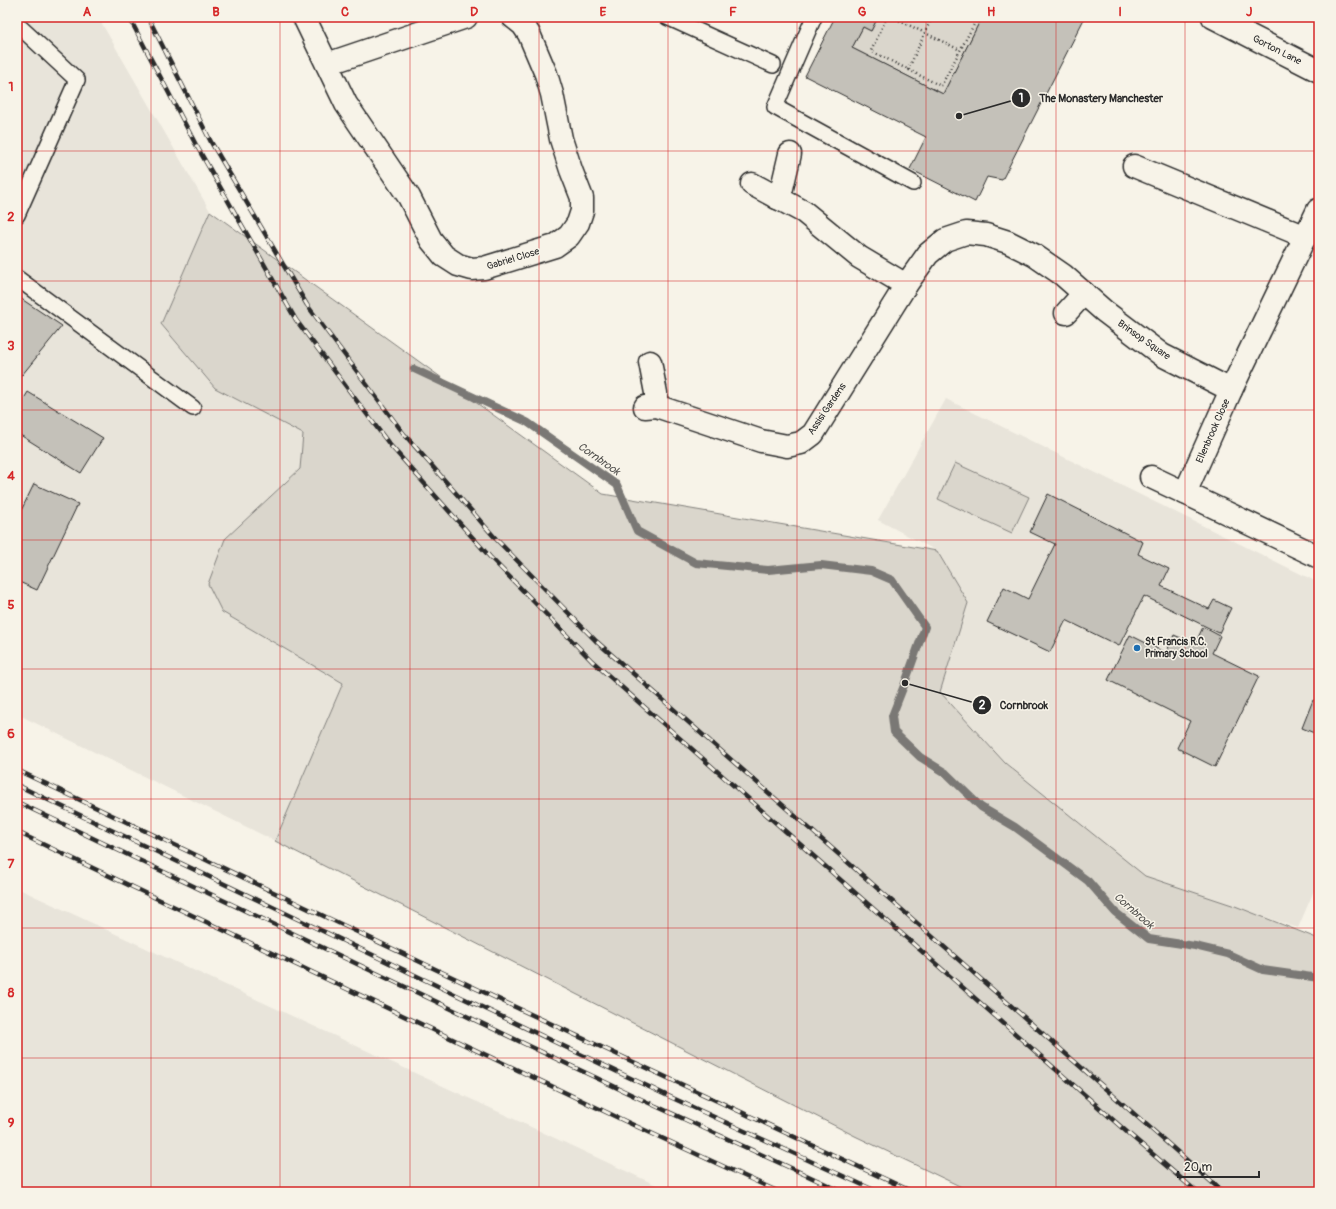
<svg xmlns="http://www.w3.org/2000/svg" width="1336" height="1209" viewBox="0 0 1336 1209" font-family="Pangolin,sans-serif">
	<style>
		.built { fill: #e8e4da }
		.green { fill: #dad6cc; stroke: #82807c }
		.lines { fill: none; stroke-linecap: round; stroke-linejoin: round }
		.stream { stroke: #7a7874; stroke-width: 8 }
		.building { fill: #c4c1b9; stroke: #2b2b2b }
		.lane-casing { stroke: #2b2b2b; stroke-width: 18 }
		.street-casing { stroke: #2b2b2b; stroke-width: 25 }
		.secondary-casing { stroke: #2b2b2b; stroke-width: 25 }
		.path { stroke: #2b2b2b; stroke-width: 2.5; stroke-dasharray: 1 3; stroke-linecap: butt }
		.lane { stroke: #f7f3e8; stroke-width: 15 }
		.street { stroke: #f7f3e8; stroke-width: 22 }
		.secondary { stroke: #f7f3e8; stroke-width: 22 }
		.rail-casing { stroke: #2b2b2b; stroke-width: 4.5 }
		.rail { stroke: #f7f3e8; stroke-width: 3; stroke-dasharray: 9; stroke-linecap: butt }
		.grid { fill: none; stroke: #d62828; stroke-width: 1; stroke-opacity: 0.55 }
		.poi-dot { fill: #1f6fb2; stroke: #f7f3e8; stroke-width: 1.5 }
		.labels { text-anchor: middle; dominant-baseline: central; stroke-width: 3; stroke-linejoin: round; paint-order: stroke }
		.street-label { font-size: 10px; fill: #2b2b2b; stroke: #f7f3e8 }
		.poi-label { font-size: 10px; font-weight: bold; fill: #2b2b2b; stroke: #f7f3e8; text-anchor: start }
		.water-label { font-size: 11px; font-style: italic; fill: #53524f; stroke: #f7f3e8 }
		.leader { fill: none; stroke: #2b2b2b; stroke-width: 1.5 }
		.callout-dot { fill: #2b2b2b; stroke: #f7f3e8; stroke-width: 1.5 }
		.mark-label { font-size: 12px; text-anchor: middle; font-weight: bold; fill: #fff }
		.callout-label { font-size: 11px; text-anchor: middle; font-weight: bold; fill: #2b2b2b; stroke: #f7f3e8; stroke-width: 3; stroke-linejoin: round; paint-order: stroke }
		.neatline { fill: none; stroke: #d62828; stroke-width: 1.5 }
		.grid-label { font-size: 13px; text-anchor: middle; font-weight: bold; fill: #d62828 }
	</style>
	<rect width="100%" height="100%" fill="#f7f3e8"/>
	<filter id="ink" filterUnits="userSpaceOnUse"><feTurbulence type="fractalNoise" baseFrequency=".025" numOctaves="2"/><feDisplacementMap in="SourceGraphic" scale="8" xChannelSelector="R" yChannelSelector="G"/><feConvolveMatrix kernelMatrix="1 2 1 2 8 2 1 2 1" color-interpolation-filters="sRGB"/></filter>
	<g filter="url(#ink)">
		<g class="built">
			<path d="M17,17h81l112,194 -49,113 54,64 88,46 -3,35 -75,70 -3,73 121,71 -68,158 -258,-127z"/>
			<path d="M946,399l373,184v296l-21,49 -153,-51 -140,-114 -65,-71 28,-89 -31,-52 -59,-31z"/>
			<path d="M17,888l163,76 491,228h-654z"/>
		</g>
		<g class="green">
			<path d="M878,17h104l-39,77 -91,-46 11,-21 8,4z"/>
			<path d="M210,211l393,283 334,57 31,52 -28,89 65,71 140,113 90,30 84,33v253h-347l-117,-56 -580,-295 68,-158 -121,-71 -14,-28 17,-45 75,-70 3,-35 -88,-46 -54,-64z"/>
			<path d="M955,463l74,34 -17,36 -74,-34z"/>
		</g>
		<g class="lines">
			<path class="stream" d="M414,369l113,53 90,63 20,46 59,32 72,7 53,-5 50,6 21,9 33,47 -20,56 -13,33 2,16 26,25 26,16 35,34 34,20 73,54 27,31 34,27 46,7 33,8 35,16 56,8"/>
		</g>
		<g class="building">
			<path d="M835,17h43l-7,14 -8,-4 -11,21 91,46 39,-77h103l-83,163 -15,-3 -12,25 -65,-33 16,-32 -121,-61z"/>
			<path d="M17,296l45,30 -40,49 -5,-3z"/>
			<path d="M28,392l75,46 -22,35 -64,-40v-23z"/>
			<path d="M34,484l44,20 -41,86 -20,-9v-62z"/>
			<path d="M1048,494l95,48 -5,12 31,15 -8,17 48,23 5,-9 17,8 -12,25 -75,-37 -25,50 -53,-26 -16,32 -63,-30 17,-35 24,12 27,-55 -25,-12z"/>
			<path d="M1203,627l17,9 -8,17 47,23 -44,91 -38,-19 13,-27 -82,-41 22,-45 36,18 8,-18 21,9z"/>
			<path d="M1313,700l6,3v32l-17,-7z"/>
		</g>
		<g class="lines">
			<defs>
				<g id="lane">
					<path d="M667,17l106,48"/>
					<path d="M814,17l-39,90 138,76"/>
					<path d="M17,215l60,-135 -56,-52"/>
					<path d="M17,278l176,130"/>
				</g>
				<g id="street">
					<path d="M304,17l42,87 63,93 22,43 13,16 14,9 14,4 12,-1 71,-22 14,-10 9,-13 4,-12v-13l-11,-28 -10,-31 -9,-45 -6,-20 -17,-40 -6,-9 -10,-8"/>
					<path d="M327,64l139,-47"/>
					<path d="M1134,166l172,71"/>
					<path d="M752,184l52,28 55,45 47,28"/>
					<path d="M777,198l5,-10 8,-34"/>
					<path d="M1318,210l-87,180 -46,103 134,64"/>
					<path d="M1066,313l18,-20"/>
					<path d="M650,362l6,31v13"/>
					<path d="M645,407l11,-1 105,35 26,5 14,-3 12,-9 93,-149 22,-31 17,-14 21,-7 20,2 22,7 26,13 29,20 41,36 58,44 69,35"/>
					<path d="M1151,477l34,16"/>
				</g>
				<path id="secondary" d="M1213,17l106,54"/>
			</defs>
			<use href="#lane" class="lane-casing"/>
			<use href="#street" class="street-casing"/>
			<use href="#secondary" class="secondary-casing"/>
			<g class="path">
				<path d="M887,17l-16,34 70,35 37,-69"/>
				<path d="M892,17l68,33"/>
				<path d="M908,70l24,-53"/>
			</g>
			<use href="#lane" class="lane"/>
			<use href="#street" class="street"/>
			<use href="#secondary" class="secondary"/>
			<defs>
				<g id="rail">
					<path d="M129,17l66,126 101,177 94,125 100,112 102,104 536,472 69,59"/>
					<path d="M148,17l63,125 96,163 97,129 93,106 99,101 627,551"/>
					<path d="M17,770l496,236 400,186"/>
					<path d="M17,785l649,310 212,97"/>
					<path d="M17,802l630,300 196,90"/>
					<path d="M17,832l610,290 152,70"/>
				</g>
			</defs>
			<use href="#rail" class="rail-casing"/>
			<use href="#rail" class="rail"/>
		</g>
	</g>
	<path class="grid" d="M151,17v1175M280,17v1175M410,17v1175M539,17v1175M668,17v1175M797,17v1175M926,17v1175M1056,17v1175M1185,17v1175M17,151h1302M17,281h1302M17,410h1302M17,540h1302M17,669h1302M17,799h1302M17,928h1302M17,1058h1302"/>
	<circle class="poi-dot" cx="1137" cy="648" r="4"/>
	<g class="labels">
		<g class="street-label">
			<text transform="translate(1277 50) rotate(27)">Gorton Lane</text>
			<text transform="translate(513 259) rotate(-17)">Gabriel Close</text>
			<text transform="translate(1144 340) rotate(35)">Brinsop Square</text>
			<text transform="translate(827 409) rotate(-56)">Assisi Gardens</text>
			<text transform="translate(1213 431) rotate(-66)">Ellenbrook Close</text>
		</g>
		<g class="poi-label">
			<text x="1145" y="642">St Francis R.C.<tspan x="1145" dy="12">Primary School</tspan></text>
		</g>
		<g class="water-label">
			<text transform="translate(599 459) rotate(35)">Cornbrook</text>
			<text transform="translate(1134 911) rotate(41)">Cornbrook</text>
		</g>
	</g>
	<path class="leader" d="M959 116L1021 98M905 683L982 705"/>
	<g class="callout-dot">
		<circle cx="959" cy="116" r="4"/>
		<circle cx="905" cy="683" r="4"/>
		<circle cx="1021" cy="98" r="10"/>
		<circle cx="982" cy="705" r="10"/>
	</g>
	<g class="mark-label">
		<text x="1021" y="102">1</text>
		<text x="982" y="709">2</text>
	</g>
	<g class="callout-label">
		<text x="1101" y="102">The Monastery Manchester</text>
		<text x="1024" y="709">Cornbrook</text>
	</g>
	<rect width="1336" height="1209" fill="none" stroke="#f7f3e8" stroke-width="44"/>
	<path d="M1178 1171v6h81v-6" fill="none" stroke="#2b2b2b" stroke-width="2"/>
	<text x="1184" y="1171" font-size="12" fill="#2b2b2b" stroke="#f7f3e8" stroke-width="3" paint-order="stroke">20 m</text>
	<rect x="22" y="22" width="1292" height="1165" class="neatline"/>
	<g class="grid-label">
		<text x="87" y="16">A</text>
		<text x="216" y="16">B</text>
		<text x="345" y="16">C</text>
		<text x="474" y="16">D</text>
		<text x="603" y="16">E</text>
		<text x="733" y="16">F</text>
		<text x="862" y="16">G</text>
		<text x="991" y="16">H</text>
		<text x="1120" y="16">I</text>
		<text x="1249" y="16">J</text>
		<text x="11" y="91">1</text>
		<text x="11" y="221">2</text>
		<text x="11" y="350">3</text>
		<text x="11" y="480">4</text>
		<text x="11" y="609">5</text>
		<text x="11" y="738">6</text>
		<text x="11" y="868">7</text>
		<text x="11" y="997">8</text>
		<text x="11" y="1127">9</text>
	</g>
</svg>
